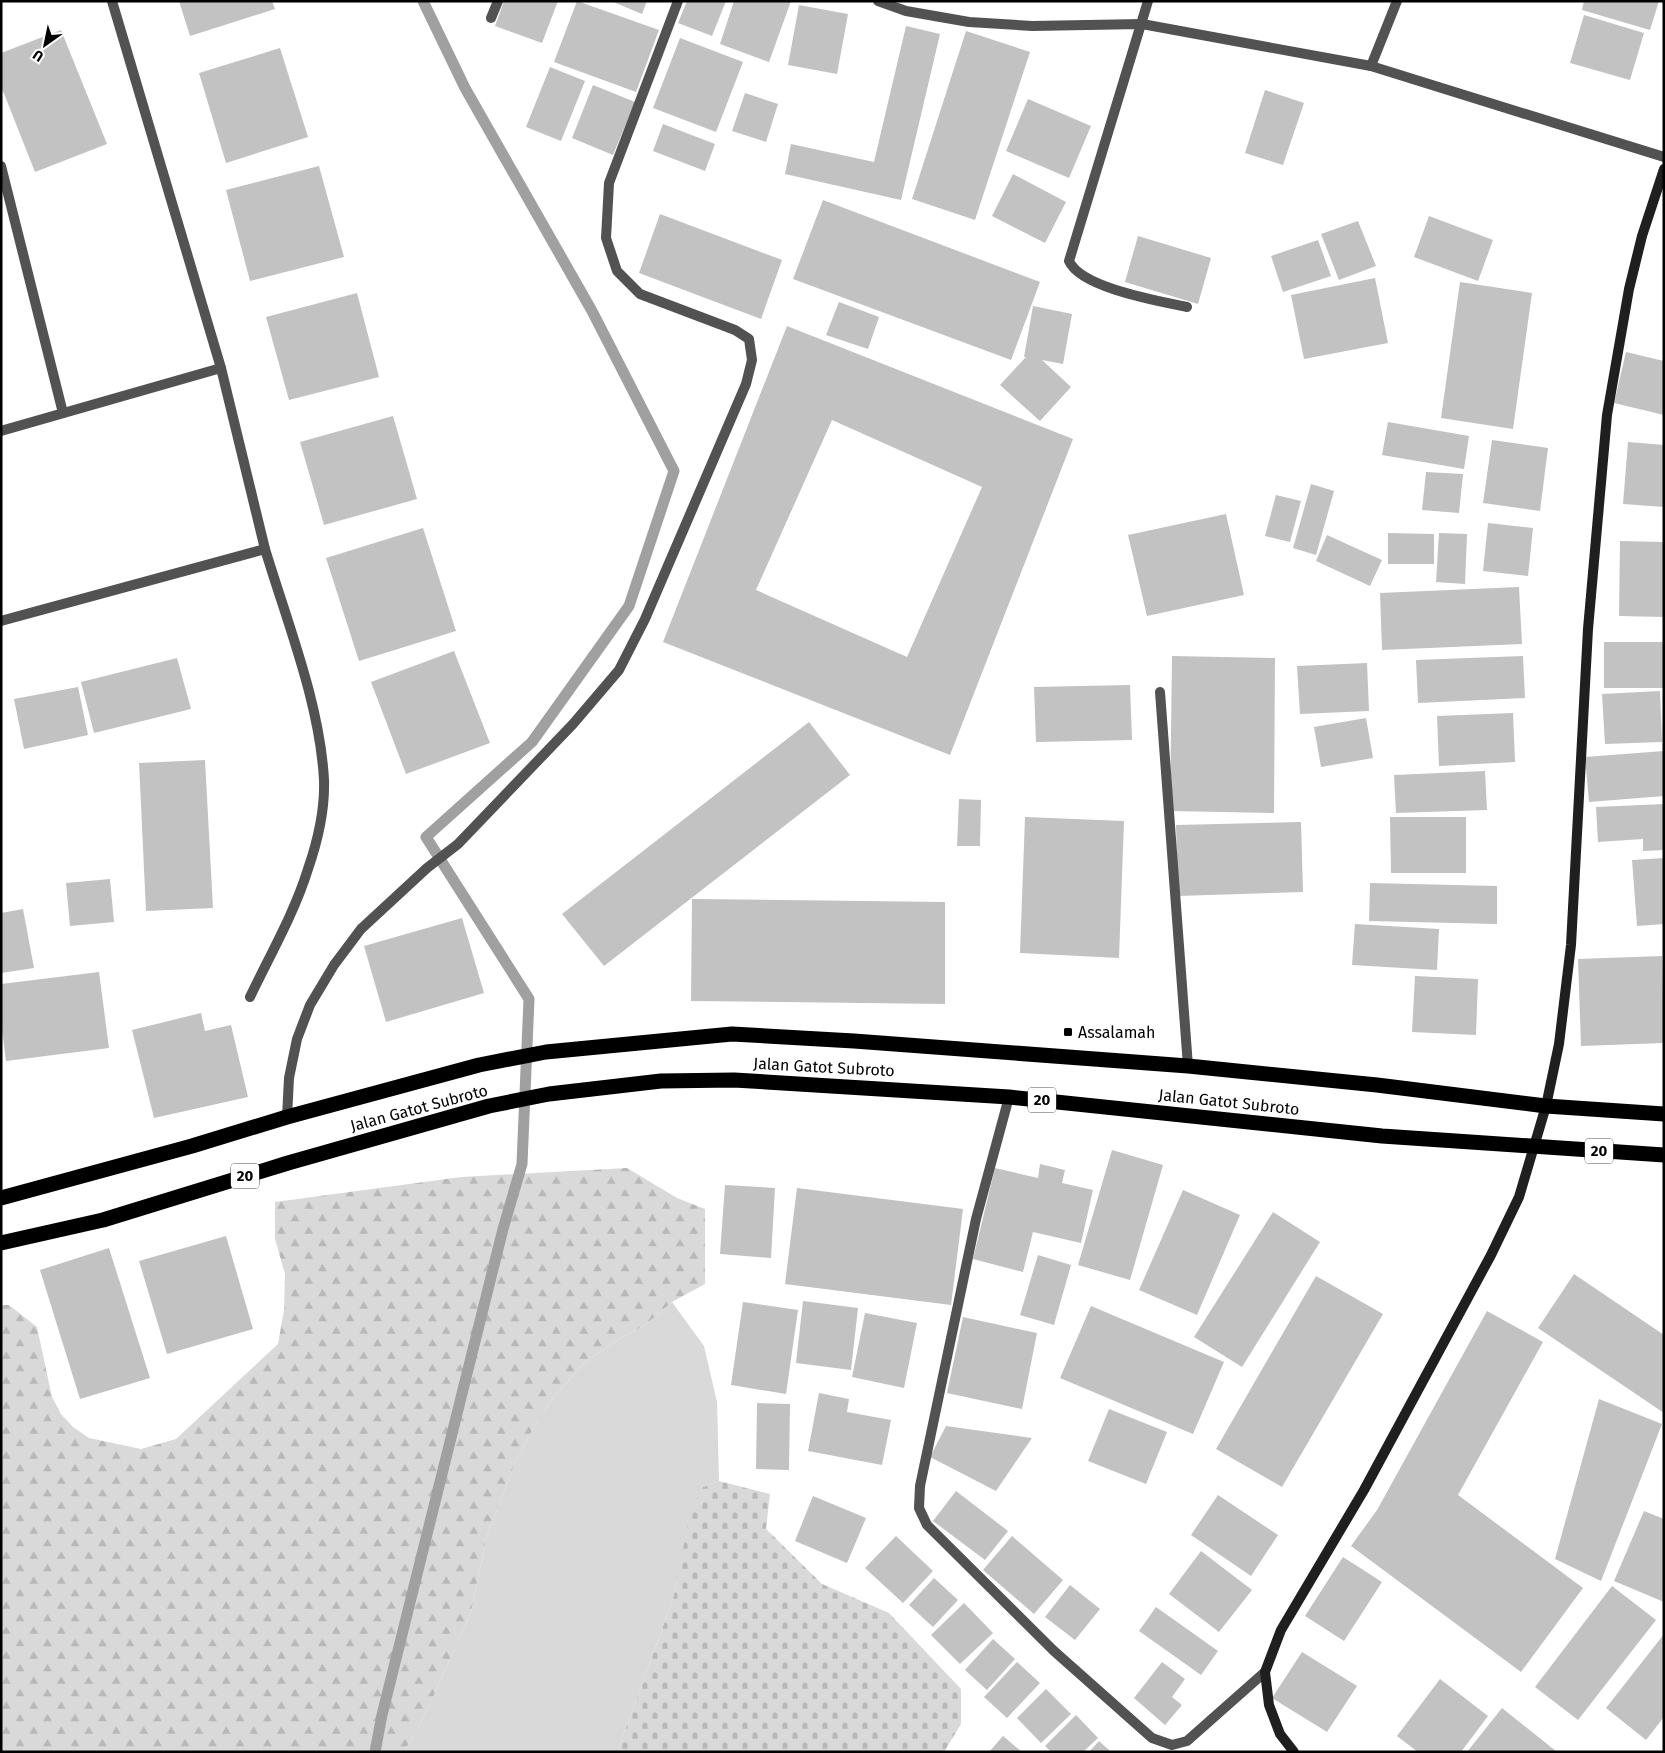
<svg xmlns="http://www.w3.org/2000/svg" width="1665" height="1753" viewBox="0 0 1665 1753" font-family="'Fira Sans',sans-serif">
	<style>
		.grass { fill: #d9d9d9 }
		.forest { fill: url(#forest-firs) }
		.cemetery { fill: url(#cemetery-stones) }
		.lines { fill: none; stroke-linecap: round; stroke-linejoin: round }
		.stream { stroke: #a0a0a0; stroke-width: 11 }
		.building { fill: #c2c2c2; fill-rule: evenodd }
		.street { stroke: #525252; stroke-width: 10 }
		.secondary { stroke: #1f1f1f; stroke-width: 10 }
		.highway { stroke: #000; stroke-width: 15 }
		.poi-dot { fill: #000; stroke: #fff; stroke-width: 2 }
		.labels { text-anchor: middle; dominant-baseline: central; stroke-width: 4; stroke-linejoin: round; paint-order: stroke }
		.shield { fill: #fff; stroke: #4c4c4c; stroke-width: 1 }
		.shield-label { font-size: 15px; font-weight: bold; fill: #000 }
		.poi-label { font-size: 16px; fill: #000; stroke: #fff; text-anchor: start }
		.street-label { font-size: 16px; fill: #000; stroke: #fff }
	</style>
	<defs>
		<pattern id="forest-firs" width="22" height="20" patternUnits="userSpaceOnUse" patternTransform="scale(1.25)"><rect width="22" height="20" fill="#d9d9d9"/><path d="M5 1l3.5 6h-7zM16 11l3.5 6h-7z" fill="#b8b8b8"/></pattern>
		<pattern id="cemetery-stones" width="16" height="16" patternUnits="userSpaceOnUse" patternTransform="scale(1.25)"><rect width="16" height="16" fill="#d9d9d9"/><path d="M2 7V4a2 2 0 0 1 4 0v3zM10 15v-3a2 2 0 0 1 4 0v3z" fill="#b8b8b8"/></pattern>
	</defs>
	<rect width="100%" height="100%" fill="#fff"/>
	<path class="grass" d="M672,1302l32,44 13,56 2,79 -16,6 -11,22 -19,90 -56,153h-213l21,-37 46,-103 15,-73 29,-76 18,-34 19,-30 31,-35 31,-22 31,-17z"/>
	<path class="forest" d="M627,1168l50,30 28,11v75l-33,18 -27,23 -31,17 -31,22 -31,35 -19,30 -18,34 -29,76 -15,73 -46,103 -21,37h-403v-447h8l28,22 15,70 9,17 12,13 16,11 52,11 35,-10 102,-95 6,-34 1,-36 -10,-35v-37l186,-25z"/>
	<path class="cemetery" d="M719,1481l51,13 -4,35 56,55 67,29 72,76v35l-17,28h-327l56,-153 18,-90 12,-22z"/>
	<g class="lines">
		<path class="stream" d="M375,1752l7,-37 121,-486 19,-65 7,-165 -103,-162 106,-95 97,-136 45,-135 -82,-160 -127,-223 -42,-87"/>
	</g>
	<g class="building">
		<path d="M179,1h93l3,8 -85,27z"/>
		<path d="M504,1h54l-16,42 -47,-17z"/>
		<path d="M577,1l82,29 -23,62 -82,-30z"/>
		<path d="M611,1h36l-5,13z"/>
		<path d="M687,1h39l-14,35 -34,-13z"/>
		<path d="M734,1h57l-22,61 -49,-18z"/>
		<path d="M1584,1h75l-9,29 -68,-20z"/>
		<path d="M799,5l49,9 -11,60 -49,-9z"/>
		<path d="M1584,15l60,18 -14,47 -60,-17z"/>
		<path d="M906,26l34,8 -39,166 -116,-26 6,-30 83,18z"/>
		<path d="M61,30l46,114 -72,28 -34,-86v-33z"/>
		<path d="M966,31l64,21 -55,168 -63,-21z"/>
		<path d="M680,38l63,24 -27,70 -63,-24z"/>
		<path d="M280,48l28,89 -82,26 -27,-90z"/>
		<path d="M550,67l35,14 -24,60 -35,-14z"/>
		<path d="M593,85l42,17 -22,53 -41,-17z"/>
		<path d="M1265,90l39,13 -21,62 -38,-12z"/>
		<path d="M745,93l33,11 -12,38 -34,-11z"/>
		<path d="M1028,99l63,27 -22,52 -63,-27z"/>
		<path d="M663,124l52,20 -10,27 -52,-20z"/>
		<path d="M319,166l25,91 -94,24 -24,-91z"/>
		<path d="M1013,174l53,28 -21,41 -53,-27z"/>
		<path d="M823,200l217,82 -29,78 -218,-81z"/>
		<path d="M660,214l122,46 -21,59 -122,-46z"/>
		<path d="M1429,216l64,24 -15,41 -64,-24z"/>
		<path d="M1358,221l18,45 -37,14 -18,-46z"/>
		<path d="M1138,236l73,22 -13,46 -73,-22z"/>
		<path d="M1318,240l13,36 -48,16 -12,-36z"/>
		<path d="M1375,278l13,65 -84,16 -13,-64z"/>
		<path d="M1460,282l72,11 -19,136 -72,-11z"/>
		<path d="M357,293l22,84 -90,23 -23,-83z"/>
		<path d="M839,302l40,15 -11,32 -42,-14z"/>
		<path d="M1033,306l39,8 -9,50 -21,-4 29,27 -31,34 -40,-36 26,-28h-2z"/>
		<path d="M787,326l286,113 -123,316 -287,-113zM832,420l150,67 -75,170 -151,-67z"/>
		<path d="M1626,352l38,9v54l-50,-12z"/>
		<path d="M393,416l24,83 -93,26 -24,-83z"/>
		<path d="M1388,422l81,14 -5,33 -82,-14z"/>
		<path d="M1492,440l56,8 -8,63 -57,-8z"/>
		<path d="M1628,442l36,3v62l-41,-3z"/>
		<path d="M1426,472l37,2 -4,39 -37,-3z"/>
		<path d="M1311,484l23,7 -18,64 -23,-7z"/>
		<path d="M1276,495l25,6 -11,41 -25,-6z"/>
		<path d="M1226,514l18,81 -97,21 -19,-81z"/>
		<path d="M1488,523l45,5 -5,48 -45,-5z"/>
		<path d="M423,528l33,103 -97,30 -33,-103z"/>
		<path d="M1388,533l46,1v30h-46z"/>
		<path d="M1439,533l28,1 -2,50 -29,-2z"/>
		<path d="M1327,535l55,25 -12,26 -54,-25z"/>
		<path d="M1620,541l44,1v75l-45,-1z"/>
		<path d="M1519,587l3,57 -140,6 -2,-57z"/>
		<rect x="1604" y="642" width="60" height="46"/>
		<path d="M454,651l36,92 -84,31 -35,-92z"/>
		<path d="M1172,656l103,2 -1,155 -104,-2z"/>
		<path d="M1523,656l2,42 -107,5 -2,-43z"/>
		<path d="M177,658l14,51 -97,24 -13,-51z"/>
		<path d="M1367,663l2,48 -69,3 -3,-48z"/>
		<path d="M1130,685l2,55 -96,2 -2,-55z"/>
		<path d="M78,687l10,48 -64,14 -10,-50z"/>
		<path d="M1660,691l2,51 -57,2 -3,-50z"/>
		<path d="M1513,713l2,49 -76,4 -2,-50z"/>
		<path d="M1366,718l7,40 -52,9 -7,-40z"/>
		<path d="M809,722l41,53 -246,191 -42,-52z"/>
		<path d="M1664,751v45l-75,6 -4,-45z"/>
		<path d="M205,760l8,148 -67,3 -7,-148z"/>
		<path d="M1485,771l2,39 -91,3 -2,-38z"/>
		<path d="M959,799l22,1 -1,46h-23z"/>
		<path d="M1664,804v46l-21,1v-12l-45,3 -2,-35z"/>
		<path d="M1025,817l99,4 -5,137 -99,-5z"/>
		<path d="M1390,817h76v56h-75z"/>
		<path d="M1301,822l2,70 -125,4 -2,-71z"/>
		<path d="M1664,858v66l-27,2 -5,-66z"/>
		<path d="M110,879l4,43 -44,4 -4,-43z"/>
		<path d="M1370,883l127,3v38l-128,-3z"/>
		<path d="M692,899l253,3v102l-254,-3z"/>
		<path d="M23,909l11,59 -33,5v-60z"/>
		<path d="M462,918l22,75 -98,29 -22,-76z"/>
		<path d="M1355,924l84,5 -2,41 -85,-5z"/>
		<path d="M1662,956l2,87 -83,3 -3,-87z"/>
		<path d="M99,972l10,76 -103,13 -5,-40v-37z"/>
		<path d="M1415,976l63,3 -2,56 -64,-3z"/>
		<path d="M201,1013l4,18 26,-6 17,72 -94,21 -22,-88z"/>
		<path d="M1112,1150l51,15 -33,115 -52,-15z"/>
		<path d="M1040,1164l25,6 -3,13 31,7 -12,53 -48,-11 -10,40 -50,-13 22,-91 43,10z"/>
		<path d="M725,1185l50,3 -4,70 -51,-4z"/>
		<path d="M797,1188l166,21 -12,96 -166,-21z"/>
		<path d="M1183,1190l57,25 -43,100 -58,-25z"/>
		<path d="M1273,1212l47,30 -78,125 -48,-30z"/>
		<path d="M226,1236l27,93 -86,25 -28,-93z"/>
		<path d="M109,1248l41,130 -70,21 -40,-129z"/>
		<path d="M1038,1255l33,10 -17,60 -34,-10z"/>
		<path d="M1574,1274l90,61v78l-126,-85z"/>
		<path d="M1316,1276l67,38 -101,173 -66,-38z"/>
		<path d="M803,1301l55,7 -7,62 -55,-7z"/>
		<path d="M743,1302l55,8 -12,84 -55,-9z"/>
		<path d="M1091,1306l133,56 -31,72 -133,-56z"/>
		<path d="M1487,1311l56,31 -85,153 125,93 -62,84 -170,-126 26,-36z"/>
		<path d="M865,1313l52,10 -13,65 -52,-11z"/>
		<path d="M963,1317l74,16 -15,76 -75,-16z"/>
		<path d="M819,1393l30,6 -2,13 44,8 -9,45 -74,-14z"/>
		<path d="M1599,1399l63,25 -61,157 -46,-22z"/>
		<path d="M757,1403l33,1 -1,66 -33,-1z"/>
		<path d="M1109,1409l58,23 -21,52 -58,-23z"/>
		<path d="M946,1426l86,12 -36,53 -66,-34z"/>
		<path d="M956,1491l52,40 -23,29 -52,-39z"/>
		<path d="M1218,1495l60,40 -27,41 -60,-41z"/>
		<path d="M813,1496l53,22 -19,45 -52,-22z"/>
		<path d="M1644,1511l20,8v83l-50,-21z"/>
		<path d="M896,1536l37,35 -30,32 -38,-35z"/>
		<path d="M1012,1536l51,44 -29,34 -51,-44z"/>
		<path d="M1201,1551l51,39 -33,42 -50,-38z"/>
		<path d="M1343,1557l39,25 -38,59 -39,-25z"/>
		<path d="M934,1578l24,22 -25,27 -24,-22z"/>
		<path d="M1070,1585l30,24 -25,31 -30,-23z"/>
		<path d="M1612,1586l44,34 -78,100 -43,-33z"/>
		<path d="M964,1603l29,30 -33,31 -29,-29z"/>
		<path d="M1156,1607l62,44 -17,24 -62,-44z"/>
		<path d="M1664,1634v83l-18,23 -40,-32z"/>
		<path d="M993,1639l22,20 -28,31 -22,-20z"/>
		<path d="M1302,1652l55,34 -30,46 -55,-34z"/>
		<path d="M1017,1662l23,21 -33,35 -23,-21z"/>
		<path d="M1162,1662l23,17 -13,18 10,8 -17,20 -31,-27z"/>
		<path d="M1440,1679l48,37 -27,36h-43l-21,-16z"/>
		<path d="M1046,1689l25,25 -30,29 -24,-25z"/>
		<path d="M1502,1708l55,44h-90z"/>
		<path d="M1076,1715l22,23 -15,14h-32l-6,-6z"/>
		<path d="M1003,1736l19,16h-33z"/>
		<path d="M1099,1741l12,11h-22z"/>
	</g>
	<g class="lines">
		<g class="street">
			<path d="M878,1l28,10 63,11 63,4 110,-2 229,42 293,91"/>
			<path d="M1148,1l-79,260c12,27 90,40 118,46"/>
			<path d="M491,18l7,-17"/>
			<path d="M1371,66l26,-65"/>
			<path d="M1,166l62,247"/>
			<path d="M221,368l44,181"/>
			<path d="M1,431l220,-63 -109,-367"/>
			<path d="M1,621l264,-72c22,73 55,155 59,231 1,29 -7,63 -16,89 -14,45 -38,86 -58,128"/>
			<path d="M1160,692l28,374"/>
			<path d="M1009,1097l-33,122 -56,267 -1,22 8,17 127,126 98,87 20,7 15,-4 78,-69"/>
			<path d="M287,1117l2,-39 8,-39 13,-34 24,-40 27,-36 66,-61 31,-24 115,-120 46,-54 26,-51 101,-235 6,-24 -3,-21 -14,-9 -95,-36 -23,-23 -11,-33 3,-55 69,-182"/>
		</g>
		<path class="secondary" d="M1294,1752l-14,-18 -11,-29 -4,-33 16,-42 83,-140 127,-235 28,-58 27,-91 13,-62 12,-99 17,-316 19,-214 22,-126 13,-53 22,-67"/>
		<g class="highway">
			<path d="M1,1198l191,-52 95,-29 192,-52 67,-13 186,-18 122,7 334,25 189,19 169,21 118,8"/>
			<path d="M1,1243l102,-23 185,-57 201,-57 60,-12 112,-13 73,-1 275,17 373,39 282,19"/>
		</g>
	</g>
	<rect class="poi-dot" x="1063" y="1027" width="10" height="10" rx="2.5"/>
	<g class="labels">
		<g class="shield">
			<rect x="1028" y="1087.5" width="28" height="25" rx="4"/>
			<rect x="1585" y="1138.5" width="28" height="25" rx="4"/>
			<rect x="231" y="1163.5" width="28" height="25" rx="4"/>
		</g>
		<g class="shield-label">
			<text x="1042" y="1100">20</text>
			<text x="1599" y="1151">20</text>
			<text x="245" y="1176">20</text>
		</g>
		<g class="poi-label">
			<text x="1078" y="1032">Assalamah</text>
		</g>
		<g class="street-label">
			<text transform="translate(824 1067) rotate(3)">Jalan Gatot Subroto</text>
			<text transform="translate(1229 1102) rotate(6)">Jalan Gatot Subroto</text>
			<text transform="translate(419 1108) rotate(-15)">Jalan Gatot Subroto</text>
		</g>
	</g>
	<rect width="1665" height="1753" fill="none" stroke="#000000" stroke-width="5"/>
	<g transform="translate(45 45) rotate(213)" stroke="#ffffff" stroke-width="4" paint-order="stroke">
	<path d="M0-4L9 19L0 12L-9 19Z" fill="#000000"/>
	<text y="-8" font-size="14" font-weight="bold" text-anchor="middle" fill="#000000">U</text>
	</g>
</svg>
